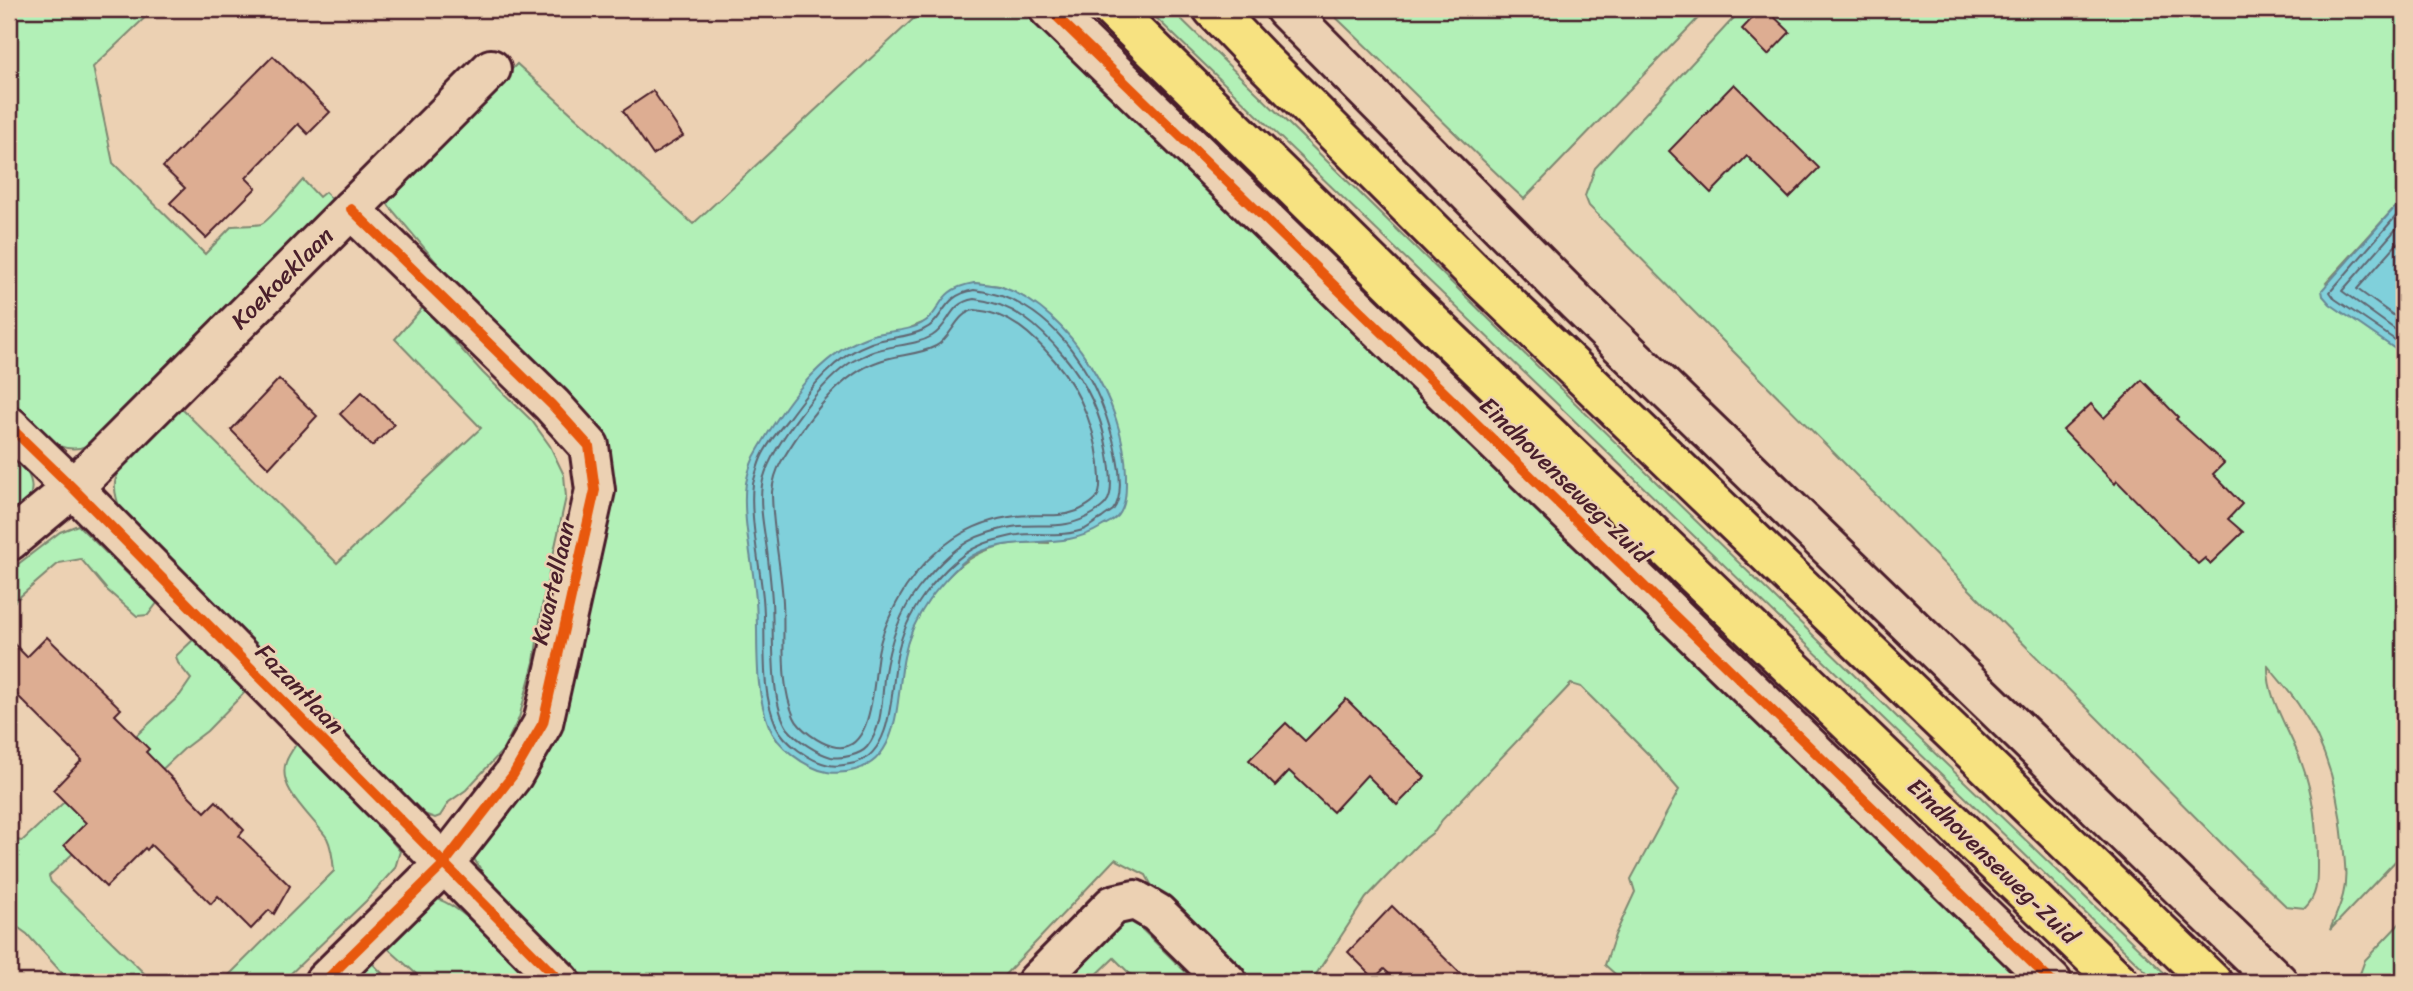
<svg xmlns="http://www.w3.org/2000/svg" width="2413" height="991" viewBox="0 0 2413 991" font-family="Sriracha,sans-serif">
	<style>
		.green { fill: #b2f0b7; stroke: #7e8871; stroke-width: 2; fill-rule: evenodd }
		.water { fill: #80d0db; stroke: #6a8995; stroke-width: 2 }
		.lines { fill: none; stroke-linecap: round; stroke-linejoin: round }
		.shore { stroke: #606671; stroke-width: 2 }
		.building { fill: #ddad92; stroke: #4a1f2b; stroke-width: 2 }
		.minor-casing { stroke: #4a1f2b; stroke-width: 44 }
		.primary-casing { stroke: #4a1f2b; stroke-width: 44 }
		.minor { stroke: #ecd1b3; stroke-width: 38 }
		.primary { stroke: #f7e281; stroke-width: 38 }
		.cycleway-casing { stroke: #ecd1b3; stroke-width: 15 }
		.cycleway { stroke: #e8590c; stroke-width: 10 }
		.labels { text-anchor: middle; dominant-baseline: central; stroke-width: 5; stroke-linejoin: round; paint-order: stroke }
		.street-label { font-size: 24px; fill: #4a1f2b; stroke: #ecd1b3 }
	</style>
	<rect width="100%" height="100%" fill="#ecd1b3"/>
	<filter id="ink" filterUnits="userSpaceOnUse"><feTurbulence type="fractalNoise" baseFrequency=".0143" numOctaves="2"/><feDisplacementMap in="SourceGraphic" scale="14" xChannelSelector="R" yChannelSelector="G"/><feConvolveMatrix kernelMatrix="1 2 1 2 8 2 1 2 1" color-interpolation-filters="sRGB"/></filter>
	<g filter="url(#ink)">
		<g class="green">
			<path d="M9,9h145l-61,58 20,96 92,91 27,-28c9,-1 20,0 29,-2 8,-2 33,-35 42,-44l16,17 6,-5 10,10 -234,235c-5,3 -10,7 -15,9 -28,12 -61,-21 -77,-41z"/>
			<path d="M924,9h103l1009,973h-412l-19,-17 10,-30 20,-43 -4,-13 48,-89 -30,-35 -68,-68 -10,-3 -129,136 -7,11 -18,14 -51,53 -55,84h-66l-92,-94 -7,-13 -31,-16 -117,123h-413c-35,-39 -93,-85 -115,-131l69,-86 66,-290 -116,-153 -42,-47 -58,-69 -3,-8 2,-5 129,-129 176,160zM974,283l26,3 25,12 24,245c-20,-1 -39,-1 -59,6 -42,15 -76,63 -86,105 -5,25 -5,51 -12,75l-115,11c-24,-42 -18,-91 -20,-137 -3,-40 -9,-79 -11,-119l166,-157 13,-5z"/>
			<path d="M1147,9h24l727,709 276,264h-17z"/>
			<path d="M1327,9h380l-183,190c-67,-62 -130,-127 -197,-190z"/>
			<path d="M1742,9h662v188l-78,86 63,61 15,11v497l-74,78c4,-11 10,-23 13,-35 5,-18 1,-36 0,-54 -4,-48 -17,-97 -45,-137 -9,-13 -20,-25 -30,-38 -1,35 24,67 35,101 11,30 14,64 14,96 0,17 1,32 -12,45l-19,-2 -43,-41 -654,-659 -4,-10 10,-28z"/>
			<path d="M423,307l60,66 49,48 18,25 14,29 2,22 -23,104 -9,61 -15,56 -16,32 -37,40 -17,12 -9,14 -5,2 -11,-4 -41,-39 -260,-259c-4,-10 -9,-21 -8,-33 2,-23 48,-59 65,-76l157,156 144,-135 -86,-89z"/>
			<path d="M9,448c34,38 26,45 0,85z"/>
			<path d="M78,525l79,78 -9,12 -11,1 -30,-26 -26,-31 -22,4 -50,43v-35l51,-39z"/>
			<path d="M194,639l52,52 -39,40 -21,16 -137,129 2,6 102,100h-83l-43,-48 -18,-13v-82l13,2 158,-146 11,-16 -13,-16 -2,-7z"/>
			<path d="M297,743l80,81 23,27 -5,17 -29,33 -84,81h-60l112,-111c-1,-11 -2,-23 -7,-33 -13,-20 -51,-49 -41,-76 2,-6 7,-13 11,-19z"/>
			<path d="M432,898c28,2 79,63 100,84h-107l-43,-39z"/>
			<path d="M1124,912l72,70h-58l-24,-24 -25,24h-43z"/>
			<path d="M2404,919v63h-47l8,-22z"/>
			<path d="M367,958l24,24h-48z"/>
		</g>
		<g class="water">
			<path d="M2404,197v158l-74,-51 -7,-8 -1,-6z"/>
			<path d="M974,283c9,1 19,1 28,4 69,24 123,117 124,188 0,13 1,30 -8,41 -3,4 -12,8 -17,11 -41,26 -93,4 -134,32 -13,10 -28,28 -38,41 -12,17 -21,36 -25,57 -8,38 -2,101 -49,113 -10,3 -17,4 -28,2 -21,-4 -50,-25 -58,-46 -16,-39 -10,-84 -13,-125 -2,-33 -15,-86 -10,-118 2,-10 6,-24 12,-33 25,-43 60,-95 109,-113 17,-7 38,-4 54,-13 24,-13 13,-34 53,-41z"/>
		</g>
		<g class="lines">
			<g class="shore">
				<path d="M2404,207l-74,85 5,7 69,47"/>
				<path d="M2404,220l-62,71 62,45"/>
				<path d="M2404,236l-47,53 47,34"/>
				<path d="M974,290c82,9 130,94 143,168 3,14 6,40 -4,52 -1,1 -10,7 -11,8 -6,3 -11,8 -17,11 -22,9 -45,3 -67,6 -9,1 -18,4 -26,6 -29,8 -50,31 -68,54 -13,18 -23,39 -27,61 -6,31 -3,97 -42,107 -9,2 -17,4 -26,2 -19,-4 -45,-22 -53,-40 -17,-38 -9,-85 -13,-127 -3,-31 -14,-85 -10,-114 2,-8 5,-19 8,-26 6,-14 17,-27 27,-39 22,-30 46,-63 83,-76 17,-6 36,-5 52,-13 23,-10 17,-34 51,-40z"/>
				<path d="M974,299c39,4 65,27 90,57 22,26 37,59 43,93 2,14 6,31 3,45 -2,10 -8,13 -16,19 -27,17 -45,11 -75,13 -10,1 -22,4 -31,7 -30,9 -51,32 -70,56 -20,25 -29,57 -34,89 -2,22 -2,51 -17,69 -7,8 -25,12 -36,10 -14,-4 -34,-17 -43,-28 -19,-26 -14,-96 -16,-128 -1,-17 -3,-34 -5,-51 -3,-21 -8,-45 -5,-65 5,-33 57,-100 85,-120 6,-5 15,-8 23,-12 19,-9 43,-6 62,-17 19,-11 16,-33 42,-37z"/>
				<path d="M975,310c35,3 58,25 80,51 27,32 44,76 45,118 0,6 1,13 -3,18 -3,5 -15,12 -20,14 -20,8 -41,2 -61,5 -46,5 -84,32 -110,71 -12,19 -22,38 -27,61 -6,24 -3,111 -47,98 -12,-3 -33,-17 -38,-29 -15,-35 -9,-78 -11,-115 -2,-37 -11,-74 -11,-110 1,-10 4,-21 9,-30 21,-35 56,-86 96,-100 19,-8 40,-6 59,-16 17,-9 19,-33 39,-36z"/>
			</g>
		</g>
		<g class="building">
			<path d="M1761,9h5l24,23 -22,23 -26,-26z"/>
			<path d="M273,56l57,56 -22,22 -10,-10 -52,54 10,10 -50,50 -36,-35 15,-15 -22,-21z"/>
			<path d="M1734,84l85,84 -30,30 -42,-42 -36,37 -42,-42z"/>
			<path d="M653,91l30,45 -30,19 -30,-44z"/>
			<path d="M279,379l38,37 -48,52 -38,-38z"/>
			<path d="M2142,380l36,37 -2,2 48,44 -11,11 29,30 -14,15 15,13 -33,32 -5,-6 -7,6 -81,-83 -2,3 -52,-54 28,-26 13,14z"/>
			<path d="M362,392l32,33 -22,21 -32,-32z"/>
			<path d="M47,637l74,72 -6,6 34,34 -3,3 59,60 11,-11 28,29 -5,6 51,50 -16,28 -5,-4 -18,19 -33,-33 -7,8 -60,-59 -4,5 -2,-2 -39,39 -42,-42 22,-22 -33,-33 29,-30 -73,-73v-48l18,18z"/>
			<path d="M1346,699l79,78 -28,28 -30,-30 -34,37 -44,-41 -14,15 -26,-26 37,-37 19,18z"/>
			<path d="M1392,906l77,76h-71l-14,-13 -10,9 -26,-26z"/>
		</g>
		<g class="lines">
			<defs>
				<g id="minor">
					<path d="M1049,9l1003,973"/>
					<path d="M1285,9l292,294 701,679"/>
					<path d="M9,426l64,62 488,494"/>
					<path d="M9,541l64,-53 418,-419"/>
					<path d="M324,982l119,-117 70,-90 30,-52 52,-233 -6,-44 -37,-41 -201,-196"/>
					<path d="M1037,982l76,-77 22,-5 22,13 70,69"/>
				</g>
				<g id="primary">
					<path d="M1112,9l318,312 689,661"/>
					<path d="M1213,9l48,50 209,209 742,714"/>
				</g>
			</defs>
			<use href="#minor" class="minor-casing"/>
			<use href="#primary" class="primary-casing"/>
			<use href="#minor" class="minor"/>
			<use href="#primary" class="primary"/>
			<defs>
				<g id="cycleway">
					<path d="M1049,9l1003,973"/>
					<path d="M9,426l64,62 488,494"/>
					<path d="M324,982l119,-117 70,-90 30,-52 52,-233 -6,-44 -37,-41 -201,-196"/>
				</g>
			</defs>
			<use href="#cycleway" class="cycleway-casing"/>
			<use href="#cycleway" class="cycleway"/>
		</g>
	</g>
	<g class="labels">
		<g class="street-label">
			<text transform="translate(282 278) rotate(-45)">Koekoeklaan</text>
			<text transform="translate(1565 480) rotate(44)">Eindhovenseweg-Zuid</text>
			<text transform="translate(553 583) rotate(-77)">Kwartellaan</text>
			<text transform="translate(300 689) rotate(46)">Fazantlaan</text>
			<text transform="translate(1993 861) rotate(44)">Eindhovenseweg-Zuid</text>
		</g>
	</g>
	<rect width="2413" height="991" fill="none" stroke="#ecd1b3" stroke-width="35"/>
	<rect x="18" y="18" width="2378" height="956" fill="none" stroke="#4a1f2b" stroke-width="2.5" filter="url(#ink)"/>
</svg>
